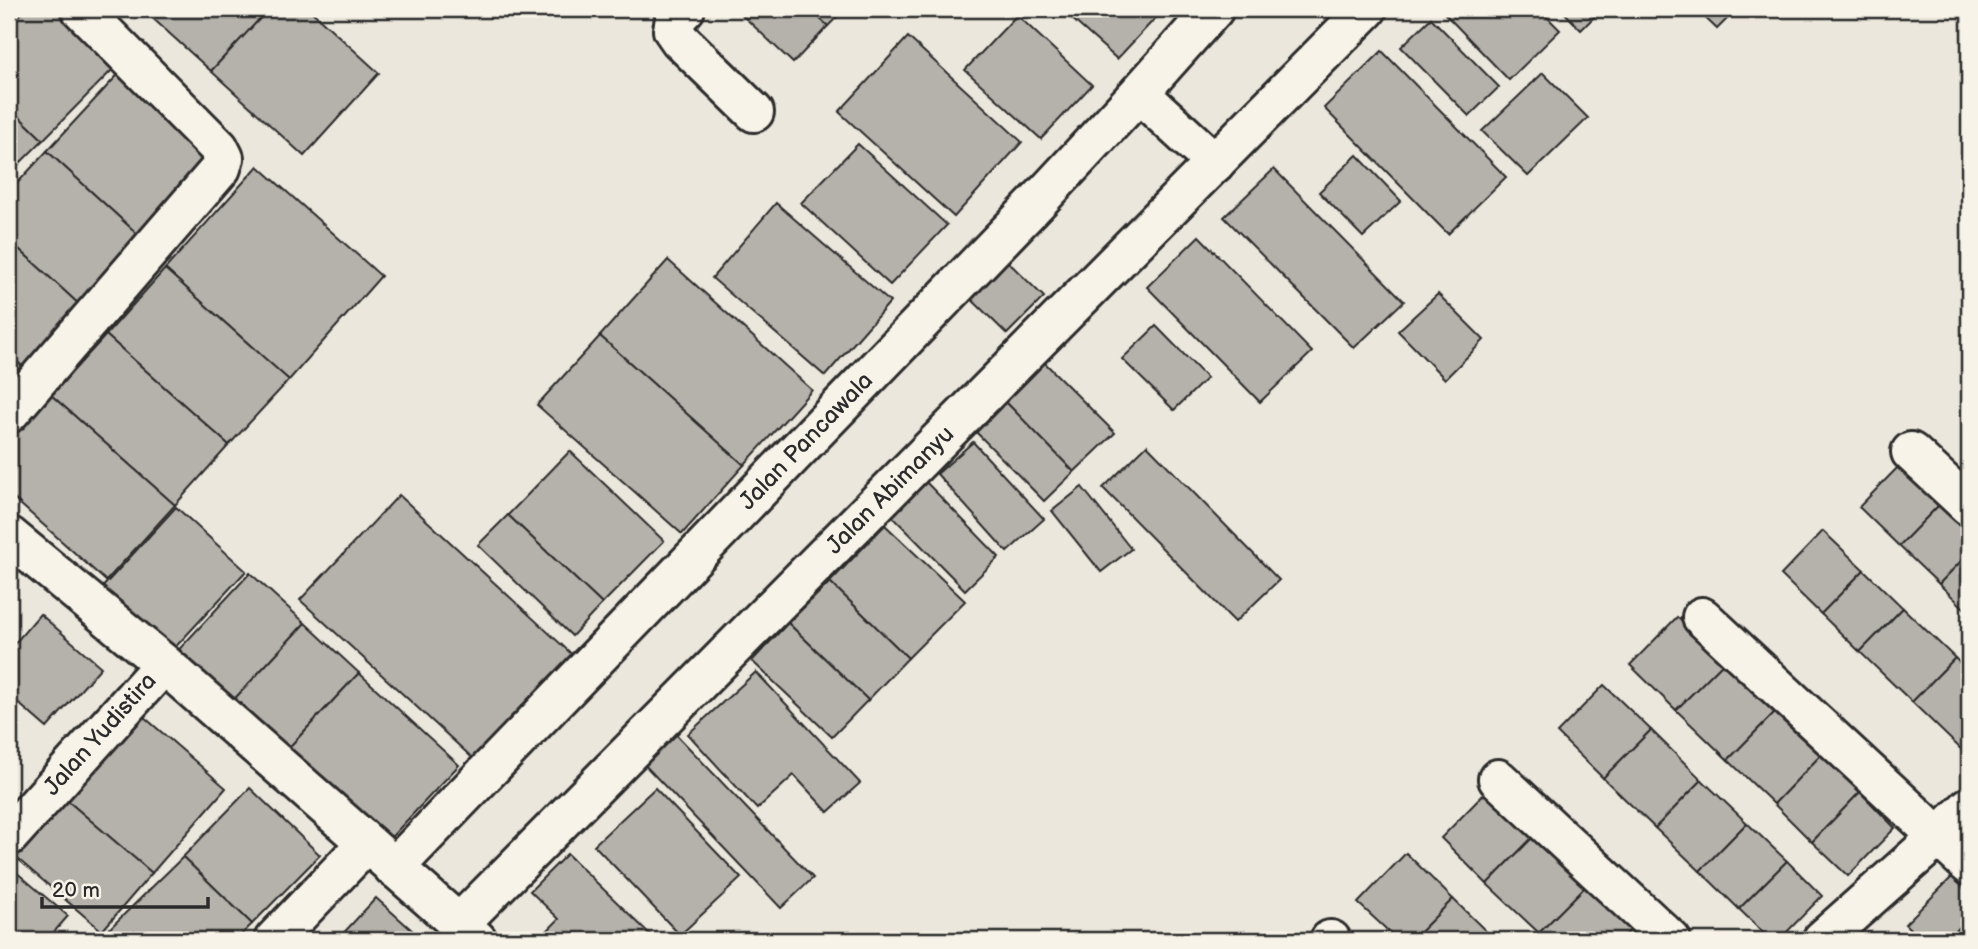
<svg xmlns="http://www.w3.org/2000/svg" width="1978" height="949" viewBox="0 0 1978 949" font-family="'Balsamiq Sans',sans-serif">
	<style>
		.building { fill: #b5b2ab; stroke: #2b2b2b; stroke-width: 2 }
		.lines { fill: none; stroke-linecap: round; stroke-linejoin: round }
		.minor-casing { stroke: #2b2b2b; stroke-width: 44 }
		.minor { stroke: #f7f3e8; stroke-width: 38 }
		.labels { text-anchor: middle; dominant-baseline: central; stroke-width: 5; stroke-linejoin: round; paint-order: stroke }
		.street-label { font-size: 24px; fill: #2b2b2b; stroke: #f7f3e8 }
	</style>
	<rect width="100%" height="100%" fill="#ebe7dd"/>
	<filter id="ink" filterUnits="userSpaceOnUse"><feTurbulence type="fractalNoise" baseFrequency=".0143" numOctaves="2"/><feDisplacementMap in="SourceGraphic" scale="14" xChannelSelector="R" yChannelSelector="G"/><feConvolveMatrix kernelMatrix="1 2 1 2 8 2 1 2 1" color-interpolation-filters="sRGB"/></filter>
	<g filter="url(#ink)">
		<g class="building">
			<path d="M26,9h43l53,51 -79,80 -34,-33v-81z"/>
			<path d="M155,9h114l-58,62 -62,-56z"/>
			<path d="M269,9h40l70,64 -75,83 -93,-85z"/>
			<path d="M746,9h64l18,17 -35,37 -52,-49z"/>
			<path d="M810,9h35l-17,17z"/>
			<path d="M1061,9h103l-47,50z"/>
			<path d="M1451,9h88l21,21 -51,50 -64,-66z"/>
			<path d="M1561,9h41l-21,21z"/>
			<path d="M1696,9h41l-20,20z"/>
			<path d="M1017,15l75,70 -51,54 -76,-69z"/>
			<path d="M1431,18l68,69 -30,29 -68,-69z"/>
			<path d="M908,37l114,105 -68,75 -115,-105z"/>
			<path d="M1382,51l124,126 -58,57 -124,-126z"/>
			<path d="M125,67l97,90 -78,83 -97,-89z"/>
			<path d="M1543,73l45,45 -60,58 -46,-45z"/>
			<path d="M9,107l34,33 -34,34z"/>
			<path d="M858,144l89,81 -57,60 -89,-82z"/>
			<path d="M47,151l97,89 -62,67 -73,-67v-48z"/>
			<path d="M1357,155l44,46 -38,36 -44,-45z"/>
			<path d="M258,166l123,110 -92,104 -124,-111z"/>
			<path d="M1274,169l130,132 -50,47 -130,-131z"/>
			<path d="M776,203l114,99 -65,74 -113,-98z"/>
			<path d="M1199,236l113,116 -52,50 -113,-115z"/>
			<path d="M9,240l73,67 -57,62 -16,-15z"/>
			<path d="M1001,255l43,42 -37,37 -43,-42z"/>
			<path d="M668,260l144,130 -68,75 -144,-129z"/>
			<path d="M165,269l124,111 -60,65 -123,-110z"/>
			<path d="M1438,294l46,46 -39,39 -47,-48z"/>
			<path d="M1156,326l51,52 -33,32 -52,-51z"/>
			<path d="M106,335l123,110 -54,60 -124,-110z"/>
			<path d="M600,336l144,129 -62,69 -145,-129z"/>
			<path d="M9,354l16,15 -16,17z"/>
			<path d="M1043,361l72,72 -41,39 -71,-73z"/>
			<path d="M51,395l124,110 -69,76 -97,-87v-52z"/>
			<path d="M1003,399l71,73 -30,29 -71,-72z"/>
			<path d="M973,442l71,77 -37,33 -70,-78z"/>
			<path d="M1147,445l132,135 -44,42 -132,-134z"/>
			<path d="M570,451l94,90 -62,63 -94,-89z"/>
			<path d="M1902,463l40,39 -43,44 -40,-39z"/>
			<path d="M922,478l77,79 -34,33 -77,-78z"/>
			<path d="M1082,487l49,62 -30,23 -49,-61z"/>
			<path d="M399,495l177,163 -98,105 -178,-163z"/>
			<path d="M1942,502l27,26v25l-30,31 -40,-38z"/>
			<path d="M176,507l70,64 -78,84 -69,-64z"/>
			<path d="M508,515l94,89 -30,32 -94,-91z"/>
			<path d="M885,525l80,76 -57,57 -78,-76z"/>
			<path d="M1823,531l41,39 -43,44 -40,-39z"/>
			<path d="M1969,553v60l-30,-29z"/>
			<path d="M1864,570l39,38 -43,44 -39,-38z"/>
			<path d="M250,573l55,50 -78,84 -55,-50z"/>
			<path d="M830,582l78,76 -40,42 -80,-77z"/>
			<path d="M1903,608l52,50 -43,44 -52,-50z"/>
			<path d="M40,614l61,53 -54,61 -38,-33v-45z"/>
			<path d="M1677,617l47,45 -48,48 -46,-45z"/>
			<path d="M305,623l54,50 -78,83 -54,-49z"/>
			<path d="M788,623l80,77 -36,37 -80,-76z"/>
			<path d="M1955,658l14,14v78l-3,4 -54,-52z"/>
			<path d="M1724,662l51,50 -47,48 -52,-50z"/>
			<path d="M756,672l104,111 -32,29 -34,-37 -37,34 -69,-75z"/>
			<path d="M359,673l100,92 -78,83 -100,-92z"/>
			<path d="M1604,685l47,45 -48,48 -46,-45z"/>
			<path d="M136,710l90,78 -74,85 -90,-77z"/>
			<path d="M1775,712l46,43 -47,49 -46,-44z"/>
			<path d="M672,730l141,148 -32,30 -142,-149z"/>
			<path d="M1651,730l51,50 -47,48 -52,-50z"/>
			<path d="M1821,755l39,37 -48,50 -38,-38z"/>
			<path d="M1702,780l45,43 -47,48 -45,-43z"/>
			<path d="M250,788l70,67 -68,69 -69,-67z"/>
			<path d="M655,788l86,90 -61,57 -86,-90z"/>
			<path d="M1488,790l47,45 -48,49 -46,-46z"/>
			<path d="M1860,792l35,36 -47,48 -36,-34z"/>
			<path d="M62,796l90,77 -50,58 -90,-77z"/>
			<path d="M1747,823l40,38 -48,48 -39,-38z"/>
			<path d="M1535,835l52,50 -48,48 -52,-49z"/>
			<path d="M1406,853l47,46 -41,41h-14l-40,-37z"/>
			<path d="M567,854l89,86h-118l21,-21 -29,-28z"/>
			<path d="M183,857l69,67 -16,16h-124l-7,-7z"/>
			<path d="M1787,861l35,35 -43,44h-8l-32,-31z"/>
			<path d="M9,866l59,50 -21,24h-38z"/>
			<path d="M1952,877l17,16v25l-22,22h-26l-16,-16z"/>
			<path d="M1587,885l45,44 -12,11h-73l-8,-7z"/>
			<path d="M376,898l47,42h-86z"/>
			<path d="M1453,899l42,41h-83z"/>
			<path d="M1969,918v22h-22z"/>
			<path d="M1632,929l12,11h-24z"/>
		</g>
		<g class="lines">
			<defs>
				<g id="minor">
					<path d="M685,9l-10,10 -2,11 7,10 74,72"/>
					<path d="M1139,93l76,70"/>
					<path d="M9,413l212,-245 3,-10 -5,-10 -138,-139"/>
					<path d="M1911,452l58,54"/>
					<path d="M9,536l155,128 313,276"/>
					<path d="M1702,617l267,248"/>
					<path d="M1498,779l173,161"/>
					<path d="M9,836l155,-172"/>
					<path d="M394,868l649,-672 96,-103 75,-84"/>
					<path d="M460,923l907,-914"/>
					<path d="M274,940l92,-96"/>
					<path d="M1330,940h1"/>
					<path d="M1822,940l116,-103 31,-30"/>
				</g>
			</defs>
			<use href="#minor" class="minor-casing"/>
			<use href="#minor" class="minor"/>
		</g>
	</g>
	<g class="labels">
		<g class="street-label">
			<text transform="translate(806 441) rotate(-46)">Jalan Pancawala</text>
			<text transform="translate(890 490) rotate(-45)">Jalan Abimanyu</text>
			<text transform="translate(100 734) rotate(-48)">Jalan Yudistira</text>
		</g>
	</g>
	<rect width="1978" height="949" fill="none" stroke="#f7f3e8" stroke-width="35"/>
	<rect x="18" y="18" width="1943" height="914" fill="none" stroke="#2b2b2b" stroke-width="2.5" filter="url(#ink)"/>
	<path d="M42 897v10h166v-10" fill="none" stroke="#2b2b2b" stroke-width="3.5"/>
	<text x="52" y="897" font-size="21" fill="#2b2b2b" stroke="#f7f3e8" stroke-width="5" paint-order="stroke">20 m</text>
</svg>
